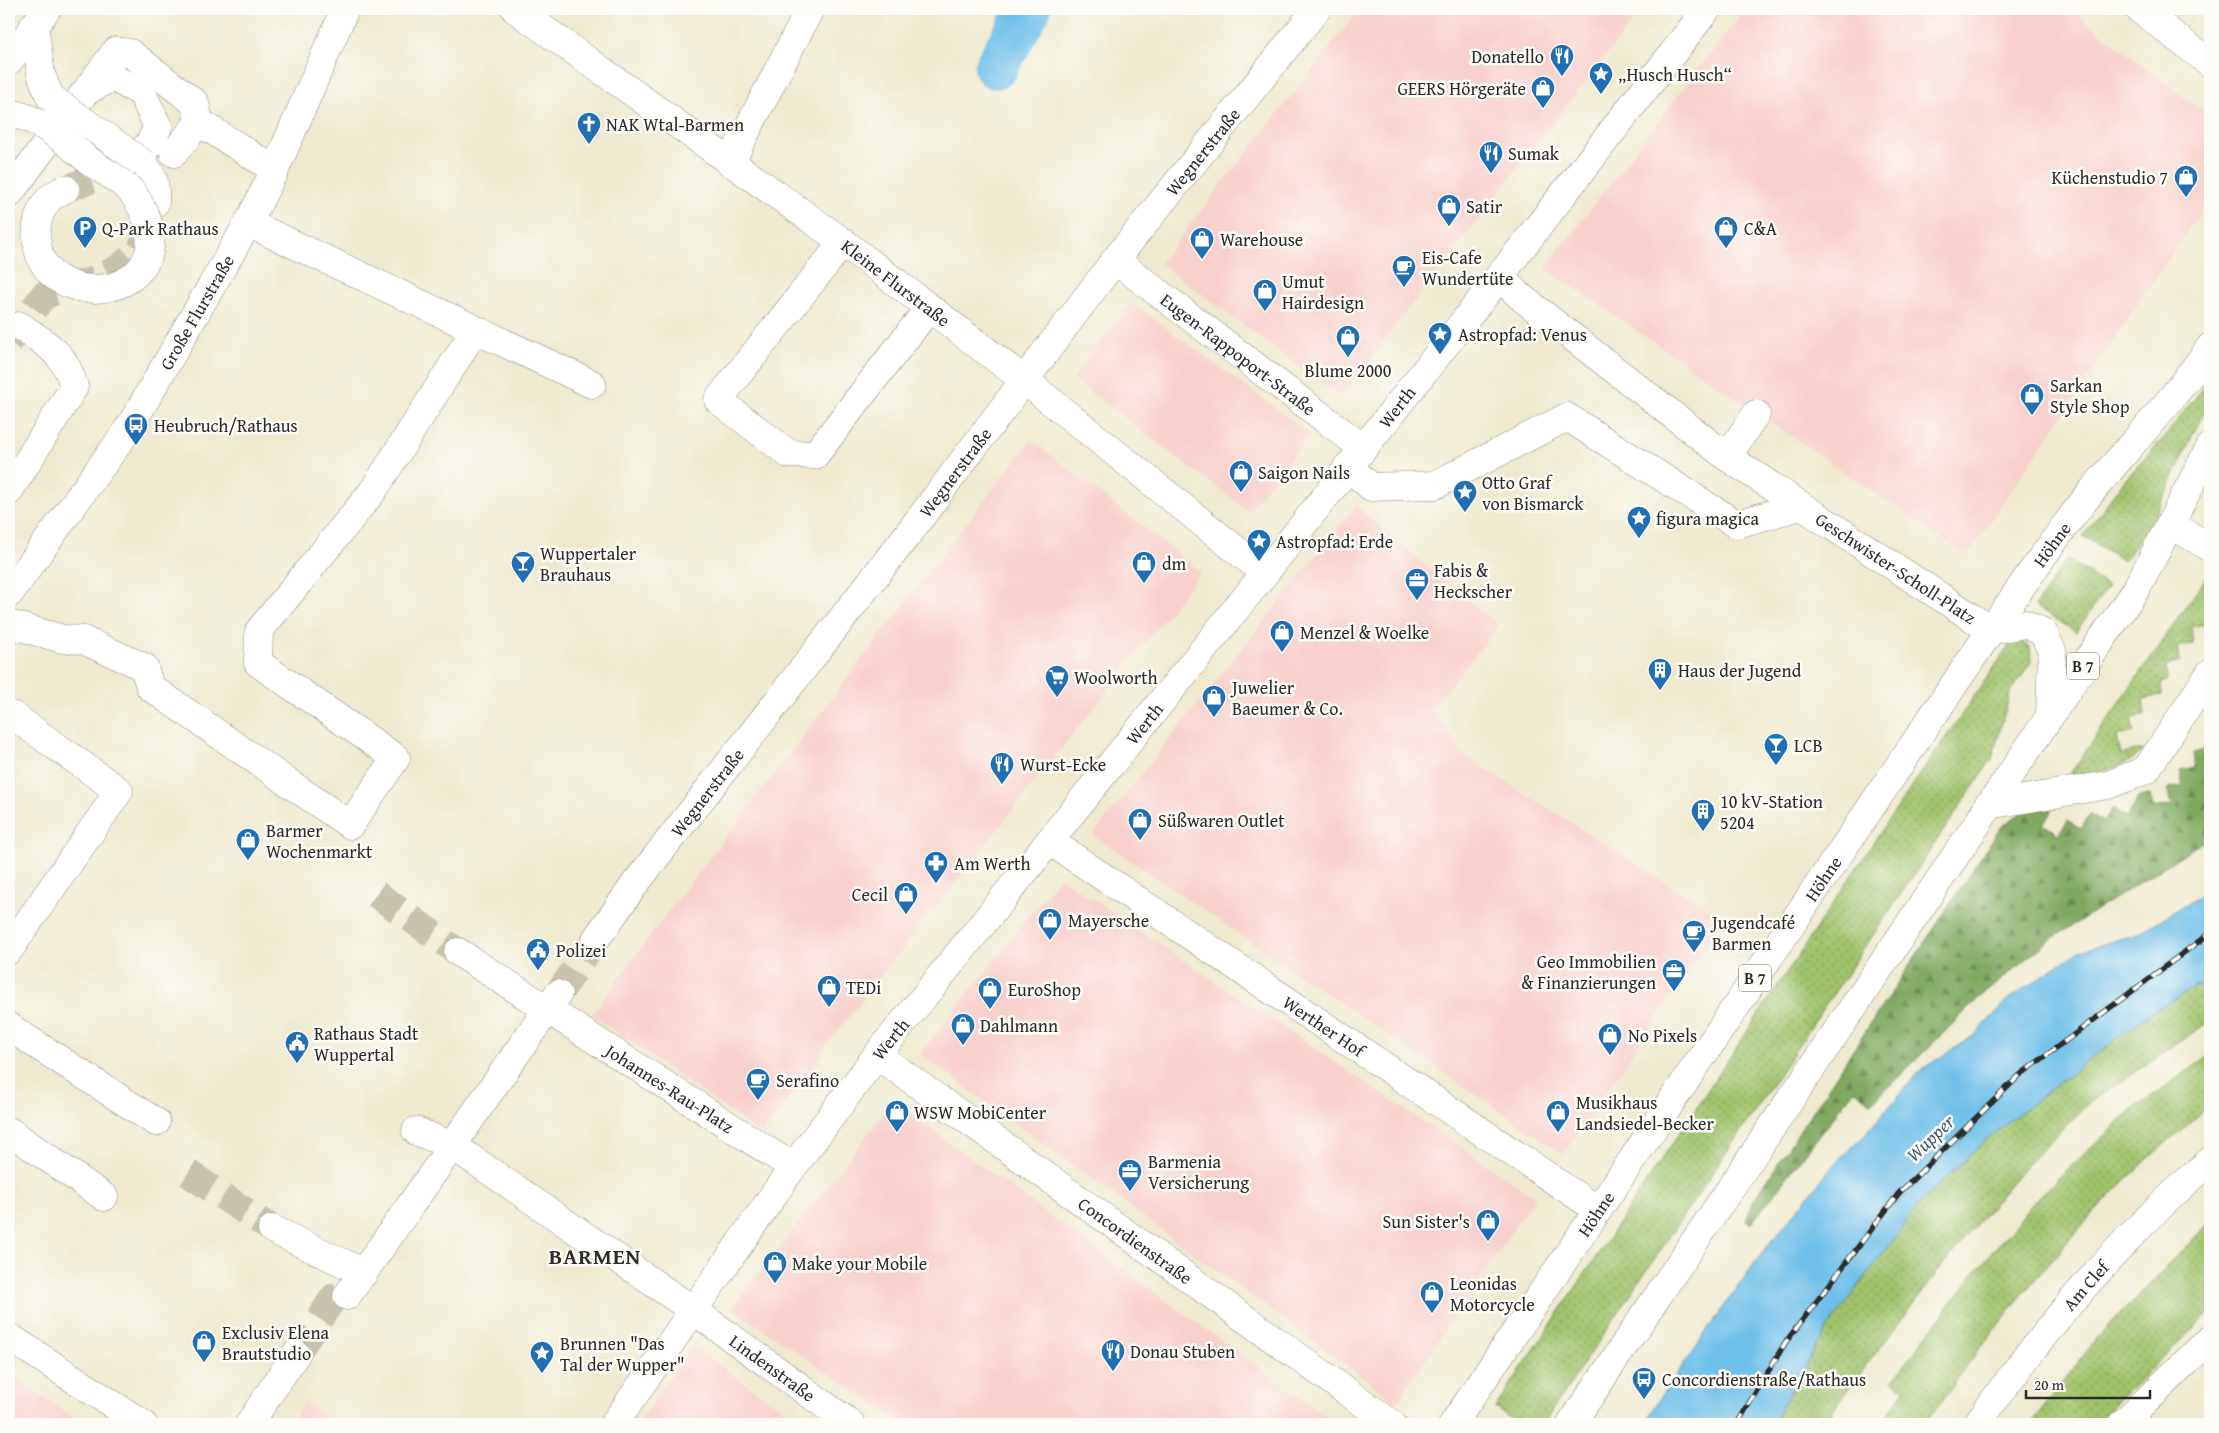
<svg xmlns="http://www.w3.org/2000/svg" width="2219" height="1433" viewBox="0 0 2219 1433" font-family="'Gentium Book Plus',serif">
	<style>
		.built { fill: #f7d0cd }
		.grass { fill: url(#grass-dots); stroke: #66764b }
		.forest { fill: url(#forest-firs); stroke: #566a45 }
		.water { fill: #6ebfe9; stroke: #4c758a }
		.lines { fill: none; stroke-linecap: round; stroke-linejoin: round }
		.canal { stroke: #6ebfe9; stroke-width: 44 }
		.minor-tunnel { stroke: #c7c3ae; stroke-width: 28; stroke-dasharray: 28 14; stroke-linecap: butt }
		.minor-casing { stroke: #8c8a7d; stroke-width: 29 }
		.major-casing { stroke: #8c8a7d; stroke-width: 29 }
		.minor { stroke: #fff; stroke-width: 28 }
		.major { stroke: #fff; stroke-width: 28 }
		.rail-casing { stroke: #2b2b2b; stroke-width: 5.5 }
		.rail { stroke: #fdfcf7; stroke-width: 4; stroke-dasharray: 11; stroke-linecap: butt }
		.minor-bridge-casing { stroke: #8c8a7d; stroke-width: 29; stroke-linecap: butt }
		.minor-bridge { stroke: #fff; stroke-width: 28 }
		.labels { text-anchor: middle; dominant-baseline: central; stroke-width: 5; stroke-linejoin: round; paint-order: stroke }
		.shield { fill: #fdfcf7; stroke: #6a6a68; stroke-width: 1 }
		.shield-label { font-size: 16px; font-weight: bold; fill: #2b2b2b }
		.poi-label { font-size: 18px; fill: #2b2b2b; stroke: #fdfcf7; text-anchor: start }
		.street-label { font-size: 18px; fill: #2b2b2b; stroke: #fdfcf7 }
		.water-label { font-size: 19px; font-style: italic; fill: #425f6e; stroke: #fdfcf7 }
		.district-label { font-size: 22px; font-weight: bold; letter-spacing: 1px; fill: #2b2b2b; stroke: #fdfcf7 }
	</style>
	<defs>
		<pattern id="grass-dots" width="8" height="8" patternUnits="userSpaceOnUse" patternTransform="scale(1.25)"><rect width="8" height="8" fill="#a0c26b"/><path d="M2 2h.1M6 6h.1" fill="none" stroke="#839e58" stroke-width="1.8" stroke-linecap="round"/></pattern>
		<pattern id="forest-firs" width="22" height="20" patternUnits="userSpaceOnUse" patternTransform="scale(1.25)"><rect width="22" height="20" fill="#80a85f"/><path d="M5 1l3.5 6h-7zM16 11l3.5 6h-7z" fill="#69894f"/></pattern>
	</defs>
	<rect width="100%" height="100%" fill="#fdfcf7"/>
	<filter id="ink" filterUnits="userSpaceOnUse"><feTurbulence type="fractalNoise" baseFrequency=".02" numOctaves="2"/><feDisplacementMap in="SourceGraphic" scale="10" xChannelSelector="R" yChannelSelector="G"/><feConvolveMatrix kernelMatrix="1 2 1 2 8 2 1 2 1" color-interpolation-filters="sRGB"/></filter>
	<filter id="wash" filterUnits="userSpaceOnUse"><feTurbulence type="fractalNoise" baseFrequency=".0096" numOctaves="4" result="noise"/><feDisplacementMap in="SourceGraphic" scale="20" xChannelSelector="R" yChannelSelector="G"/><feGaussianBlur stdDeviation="1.12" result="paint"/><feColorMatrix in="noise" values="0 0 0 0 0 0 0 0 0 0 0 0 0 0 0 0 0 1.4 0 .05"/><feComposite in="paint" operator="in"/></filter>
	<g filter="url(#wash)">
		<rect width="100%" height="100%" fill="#eee9cf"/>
		<g class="built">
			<path d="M1360,9h282l-302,388 -180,-134z"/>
			<path d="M1745,9h325l140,108v81l-243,358 -422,-288z"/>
			<path d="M1131,302l179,132 -62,77 -175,-132z"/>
			<path d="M1031,440l170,132 -380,480 2,2 -62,80 -169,-119 72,-98z"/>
			<path d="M1356,506l143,120 -68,83 34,47 259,163 -160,235 -471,-319z"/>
			<path d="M1060,877l475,320 -138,205 -477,-348z"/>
			<path d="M893,1102l340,247 104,75h-433l-172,-116z"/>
			<path d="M691,1346l113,78h-166z"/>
			<path d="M9,1375l74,49h-74z"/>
			<path d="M305,1402l35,22h-50z"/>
		</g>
		<g class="grass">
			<path d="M2210,379v25l-14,24 -40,86 -32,47 -41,-25 40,-54 42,-46z"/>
			<path d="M2067,559l41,27 -32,46 -41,-26z"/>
			<path d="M2210,572v51l-19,4 2,17 -16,3 3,15 -14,4 1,15 -6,2 1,12 -19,4 2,17 -14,2 3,14 -17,4 4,18 23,-4c-20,20 -52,23 -78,30z"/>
			<path d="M2013,640l8,1 9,7 1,14 -21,32 -18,65 -449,665h-24l-24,-16 389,-581z"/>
			<path d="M2210,978v43l-121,82 -67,67 -78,93 -106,140 -13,21h-53l53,-92 97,-132 80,-74 149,-113z"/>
			<path d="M2210,1055v50c-25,23 -53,44 -77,68 -78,77 -146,162 -208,251h-43l23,-35 -12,-8 70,-94 76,-91 93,-86z"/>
			<path d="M2210,1222v90l-116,112h-64l68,-87z"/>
		</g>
		<path class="forest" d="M2210,733v104l-160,103 -70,57 -108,106 -18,-13 -103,134 -5,-3 7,-20 248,-374 20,-14 34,-7 -12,18 15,10 10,-14 13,9 9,-15 14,8 9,-14 13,9 13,-20 11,-2 3,13 18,-3 -4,-16 17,-3 -4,-15 15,-3 -2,-15 15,-4 -2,-15z"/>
		<path class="water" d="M2210,890v88l-59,35 -149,113 -80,74 -97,132 -53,92h-126l9,-19 101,-144 80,-99 26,-24 59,-68 55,-36 33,-35 70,-48 58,-17z"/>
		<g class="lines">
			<path class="canal" d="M996,67l33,-58"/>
		</g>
	</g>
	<g filter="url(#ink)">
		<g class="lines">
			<g class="minor-tunnel">
				<path d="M65,189l47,-17"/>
				<path d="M9,342l35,-47 51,-15 24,-12 22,-19 9,-21"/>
				<path d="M376,894l82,58"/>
				<path d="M558,994l38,-55"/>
				<path d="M188,1173l84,56"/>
				<path d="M296,1354l38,-57 13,-1"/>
			</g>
			<defs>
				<g id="minor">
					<path id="s1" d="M515,9l328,233 180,137 242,194"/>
					<path d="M2139,9l71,54"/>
					<path d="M34,25l7,49"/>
					<path d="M89,87l27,-36 14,2 65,50 4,19"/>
					<path d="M174,153l25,-31 76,48"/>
					<path d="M730,163l80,-154"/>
					<path d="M144,164c11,14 12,22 11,39"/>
					<path d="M9,194l76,-102 27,-15 30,16 16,34 -10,19 -36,26"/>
					<path d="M248,223l344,161"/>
					<path d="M843,242l-125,158 71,54 26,1 114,-147"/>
					<path id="s2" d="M1115,260l248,188"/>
					<path d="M1499,277l23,21 205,159"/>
					<path id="s3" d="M1756,414l-29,43 264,173"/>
					<path d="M1348,466l23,21 64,-2 132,-68 169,107 65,-18"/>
					<path d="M9,491l65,-104c-8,-33 -27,-43 -54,-61"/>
					<path d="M2171,524l39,24"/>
					<path d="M9,624l54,15 20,1 61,27 6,20 200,138 46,-67 -138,-95 1,-32 114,-140 102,-161"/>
					<path d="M1988,805l120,-20 38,-15 64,-97"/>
					<path id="s4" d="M1051,842l547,368"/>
					<path id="s5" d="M596,939l39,-55 273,-350 207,-274 202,-251"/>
					<path d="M9,950l110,-159 -107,-76"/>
					<path id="s6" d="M458,952l335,215"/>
					<path d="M9,1027l147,95"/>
					<path id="s7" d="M877,1055l515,369"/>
					<path d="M9,1131l95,66"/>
					<path id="s8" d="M416,1131l37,15 240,164 158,114"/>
					<path d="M272,1229l92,44"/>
					<path d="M347,1296l211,-302"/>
					<path d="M9,1337l134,87"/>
					<path d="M249,1424l47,-70"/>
					<path id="s9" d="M614,1424l179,-257 84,-112 388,-482 234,-296 208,-268"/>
					<path d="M2122,1424l88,-85"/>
				</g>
				<g id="major">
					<path d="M9,61l38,-52"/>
					<path id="s10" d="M9,594l120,-166 119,-205 27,-53 70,-161"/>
					<path d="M1991,630l34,-6 18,8 9,19 -2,64"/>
					<path id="s11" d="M1453,1424l538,-794c33,-47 65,-95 101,-139 40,-48 83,-93 118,-144"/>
					<path d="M1571,1424l567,-838 72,-139"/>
					<path id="s12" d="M1977,1424c67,-95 144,-187 233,-263"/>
				</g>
			</defs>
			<use href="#minor" class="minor-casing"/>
			<use href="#major" class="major-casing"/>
			<use href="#minor" class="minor"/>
			<use href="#major" class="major"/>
			<defs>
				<path id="rail" d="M1737,1424l48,-81 114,-150 121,-118 190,-142"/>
			</defs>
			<use href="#rail" class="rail-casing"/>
			<use href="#rail" class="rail"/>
			<defs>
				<g id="minor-bridge">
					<path d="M41,74l9,23 94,67"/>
					<path d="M9,112c8,3 17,5 25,9 20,9 40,28 58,42 12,8 26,16 37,26 8,8 17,26 20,37 12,54 -49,78 -90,53 -26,-15 -30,-58 -10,-80 4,-4 11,-7 16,-10"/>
				</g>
			</defs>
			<use href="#minor-bridge" class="minor-bridge-casing"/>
			<use href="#minor-bridge" class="minor-bridge"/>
		</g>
	</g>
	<defs>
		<symbol id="restaurant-pin" viewBox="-11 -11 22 30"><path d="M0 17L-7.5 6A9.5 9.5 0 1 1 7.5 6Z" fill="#1f6fb2" stroke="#fdfcf7"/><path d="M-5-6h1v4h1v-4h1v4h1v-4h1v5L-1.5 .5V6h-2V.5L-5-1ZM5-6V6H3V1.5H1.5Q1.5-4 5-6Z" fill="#fff"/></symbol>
		<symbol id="sight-pin" viewBox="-11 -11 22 30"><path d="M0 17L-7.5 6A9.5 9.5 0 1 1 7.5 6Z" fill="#1f6fb2" stroke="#fdfcf7"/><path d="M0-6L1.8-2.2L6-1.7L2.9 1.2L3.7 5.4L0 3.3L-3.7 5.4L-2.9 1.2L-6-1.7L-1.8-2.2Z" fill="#fff"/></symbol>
		<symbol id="shop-pin" viewBox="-11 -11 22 30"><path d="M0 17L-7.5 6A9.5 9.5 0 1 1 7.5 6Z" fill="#1f6fb2" stroke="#fdfcf7"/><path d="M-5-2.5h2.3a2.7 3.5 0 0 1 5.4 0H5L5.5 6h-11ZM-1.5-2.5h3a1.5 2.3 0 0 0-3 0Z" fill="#fff"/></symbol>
		<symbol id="church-pin" viewBox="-11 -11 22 30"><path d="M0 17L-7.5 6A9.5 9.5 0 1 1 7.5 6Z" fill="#1f6fb2" stroke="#fdfcf7"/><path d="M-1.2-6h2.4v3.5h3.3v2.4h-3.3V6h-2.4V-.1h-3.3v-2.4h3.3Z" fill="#fff"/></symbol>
		<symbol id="parking-pin" viewBox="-11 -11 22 30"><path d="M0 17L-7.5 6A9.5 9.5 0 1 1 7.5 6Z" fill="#1f6fb2" stroke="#fdfcf7"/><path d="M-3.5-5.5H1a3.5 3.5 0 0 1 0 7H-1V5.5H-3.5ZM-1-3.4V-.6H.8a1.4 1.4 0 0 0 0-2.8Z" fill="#fff"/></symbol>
		<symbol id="cafe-pin" viewBox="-11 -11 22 30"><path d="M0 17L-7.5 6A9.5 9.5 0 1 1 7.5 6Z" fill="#1f6fb2" stroke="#fdfcf7"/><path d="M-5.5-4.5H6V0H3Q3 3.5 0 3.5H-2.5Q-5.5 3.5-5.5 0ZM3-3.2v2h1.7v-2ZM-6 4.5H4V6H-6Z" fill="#fff"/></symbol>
		<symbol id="bus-pin" viewBox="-11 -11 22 30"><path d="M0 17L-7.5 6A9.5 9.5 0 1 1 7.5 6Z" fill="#1f6fb2" stroke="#fdfcf7"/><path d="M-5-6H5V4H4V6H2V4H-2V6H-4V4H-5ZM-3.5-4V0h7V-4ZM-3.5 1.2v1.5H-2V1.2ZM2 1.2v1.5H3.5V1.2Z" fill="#fff"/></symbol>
		<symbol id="bar-pin" viewBox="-11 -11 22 30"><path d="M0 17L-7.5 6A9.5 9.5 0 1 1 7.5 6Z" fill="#1f6fb2" stroke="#fdfcf7"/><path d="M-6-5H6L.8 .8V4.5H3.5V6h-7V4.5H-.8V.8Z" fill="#fff"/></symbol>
		<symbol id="office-pin" viewBox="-11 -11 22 30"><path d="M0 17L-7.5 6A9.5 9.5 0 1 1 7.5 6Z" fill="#1f6fb2" stroke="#fdfcf7"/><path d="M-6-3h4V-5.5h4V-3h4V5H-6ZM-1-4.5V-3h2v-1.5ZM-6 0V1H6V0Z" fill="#fff"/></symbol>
		<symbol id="building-pin" viewBox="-11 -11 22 30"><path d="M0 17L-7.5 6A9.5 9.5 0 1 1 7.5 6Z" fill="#1f6fb2" stroke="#fdfcf7"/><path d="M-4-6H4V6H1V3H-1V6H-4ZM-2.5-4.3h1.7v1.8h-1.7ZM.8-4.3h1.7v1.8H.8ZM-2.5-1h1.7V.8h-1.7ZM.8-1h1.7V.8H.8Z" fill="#fff"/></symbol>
		<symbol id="supermarket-pin" viewBox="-11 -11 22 30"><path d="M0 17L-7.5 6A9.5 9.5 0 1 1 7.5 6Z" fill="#1f6fb2" stroke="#fdfcf7"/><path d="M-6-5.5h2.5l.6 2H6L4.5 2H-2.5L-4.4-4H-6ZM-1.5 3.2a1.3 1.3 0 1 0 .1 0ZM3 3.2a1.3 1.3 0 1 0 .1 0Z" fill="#fff"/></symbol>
		<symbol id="pharmacy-pin" viewBox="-11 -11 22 30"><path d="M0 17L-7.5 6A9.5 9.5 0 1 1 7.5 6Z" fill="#1f6fb2" stroke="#fdfcf7"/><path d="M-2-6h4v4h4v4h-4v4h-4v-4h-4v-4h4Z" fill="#fff"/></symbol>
		<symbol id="civic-pin" viewBox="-11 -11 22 30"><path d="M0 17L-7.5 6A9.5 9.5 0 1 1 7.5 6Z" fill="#1f6fb2" stroke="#fdfcf7"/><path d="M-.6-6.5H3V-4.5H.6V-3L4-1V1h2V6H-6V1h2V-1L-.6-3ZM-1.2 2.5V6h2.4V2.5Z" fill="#fff"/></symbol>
	</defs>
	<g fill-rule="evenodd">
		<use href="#restaurant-pin" x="1548" y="42" width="28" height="38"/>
		<use href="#sight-pin" x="1587" y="60" width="28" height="38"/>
		<use href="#shop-pin" x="1529" y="74" width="28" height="38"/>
		<use href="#church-pin" x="575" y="110" width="28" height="38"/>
		<use href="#restaurant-pin" x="1477" y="139" width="28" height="38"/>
		<use href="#shop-pin" x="2172" y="163" width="28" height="38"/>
		<use href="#shop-pin" x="1435" y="192" width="28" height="38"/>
		<use href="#parking-pin" x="71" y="214" width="28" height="38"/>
		<use href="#shop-pin" x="1712" y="214" width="28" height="38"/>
		<use href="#shop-pin" x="1188" y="225" width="28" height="38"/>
		<use href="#cafe-pin" x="1390" y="253" width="28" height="38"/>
		<use href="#shop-pin" x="1251" y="277" width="28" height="38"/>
		<use href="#sight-pin" x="1426" y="320" width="28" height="38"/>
		<use href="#shop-pin" x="1334" y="323" width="28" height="38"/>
		<use href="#shop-pin" x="2018" y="381" width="28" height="38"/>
		<use href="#bus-pin" x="122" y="411" width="28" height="38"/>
		<use href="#shop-pin" x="1227" y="458" width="28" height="38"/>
		<use href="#sight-pin" x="1451" y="478" width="28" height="38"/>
		<use href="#sight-pin" x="1625" y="504" width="28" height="38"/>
		<use href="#sight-pin" x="1245" y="527" width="28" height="38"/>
		<use href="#bar-pin" x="509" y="549" width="28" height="38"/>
		<use href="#shop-pin" x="1130" y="549" width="28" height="38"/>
		<use href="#office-pin" x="1403" y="566" width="28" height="38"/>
		<use href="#shop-pin" x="1268" y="618" width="28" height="38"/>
		<use href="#building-pin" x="1646" y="656" width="28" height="38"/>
		<use href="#supermarket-pin" x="1043" y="663" width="28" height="38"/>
		<use href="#shop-pin" x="1200" y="683" width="28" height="38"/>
		<use href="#bar-pin" x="1762" y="731" width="28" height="38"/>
		<use href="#restaurant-pin" x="988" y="750" width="28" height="38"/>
		<use href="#building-pin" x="1689" y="797" width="28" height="38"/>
		<use href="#shop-pin" x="1126" y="806" width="28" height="38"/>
		<use href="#shop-pin" x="234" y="826" width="28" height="38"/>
		<use href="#pharmacy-pin" x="922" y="849" width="28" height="38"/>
		<use href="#shop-pin" x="892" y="880" width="28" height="38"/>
		<use href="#shop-pin" x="1036" y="906" width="28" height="38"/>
		<use href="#cafe-pin" x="1680" y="918" width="28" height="38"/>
		<use href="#civic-pin" x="524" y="936" width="28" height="38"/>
		<use href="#office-pin" x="1660" y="957" width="28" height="38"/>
		<use href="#shop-pin" x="815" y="973" width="28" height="38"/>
		<use href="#shop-pin" x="976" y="975" width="28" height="38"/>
		<use href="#shop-pin" x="949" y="1011" width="28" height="38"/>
		<use href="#shop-pin" x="1596" y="1021" width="28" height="38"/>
		<use href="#civic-pin" x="283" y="1029" width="28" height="38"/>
		<use href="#cafe-pin" x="744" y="1066" width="28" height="38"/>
		<use href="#shop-pin" x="883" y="1098" width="28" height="38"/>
		<use href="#shop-pin" x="1544" y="1098" width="28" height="38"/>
		<use href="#office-pin" x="1116" y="1157" width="28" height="38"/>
		<use href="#shop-pin" x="1474" y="1207" width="28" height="38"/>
		<use href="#shop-pin" x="761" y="1249" width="28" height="38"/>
		<use href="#shop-pin" x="1418" y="1279" width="28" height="38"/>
		<use href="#shop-pin" x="190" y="1328" width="28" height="38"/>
		<use href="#restaurant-pin" x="1099" y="1337" width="28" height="38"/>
		<use href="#sight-pin" x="528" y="1339" width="28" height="38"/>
		<use href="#bus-pin" x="1630" y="1365" width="28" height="38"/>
	</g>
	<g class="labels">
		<g class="shield">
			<rect x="2067" y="652.5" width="32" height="27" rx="4"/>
			<rect x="1739" y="964.5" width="32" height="27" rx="4"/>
		</g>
		<g class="shield-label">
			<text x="2083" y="666">B 7</text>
			<text x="1755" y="978">B 7</text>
		</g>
		<g class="poi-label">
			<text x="1544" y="56" text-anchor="end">Donatello</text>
			<text x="1618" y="74">„Husch Husch“</text>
			<text x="1526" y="88" text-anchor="end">GEERS Hörgeräte</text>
			<text x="606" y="124">NAK Wtal-Barmen</text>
			<text x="1508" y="153">Sumak</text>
			<text x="2168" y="177" text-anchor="end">Küchenstudio 7</text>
			<text x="1466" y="206">Satir</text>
			<text x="102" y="228">Q-Park Rathaus</text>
			<text x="1744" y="228">C&amp;A</text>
			<text x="1220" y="239">Warehouse</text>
			<text x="1422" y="257">Eis-Cafe<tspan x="1422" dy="21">Wundertüte</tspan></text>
			<text x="1282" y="281">Umut<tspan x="1282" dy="21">Hairdesign</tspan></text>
			<text x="1458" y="334">Astropfad: Venus</text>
			<text x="1348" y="370" text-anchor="middle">Blume 2000</text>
			<text x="2050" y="385">Sarkan<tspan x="2050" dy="21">Style Shop</tspan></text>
			<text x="154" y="425">Heubruch/Rathaus</text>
			<text x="1258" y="472">Saigon Nails</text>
			<text x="1482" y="482">Otto Graf<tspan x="1482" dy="21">von Bismarck</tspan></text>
			<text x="1656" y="518">figura magica</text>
			<text x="1276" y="541">Astropfad: Erde</text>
			<text x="540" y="553">Wuppertaler<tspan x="540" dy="21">Brauhaus</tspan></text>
			<text x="1162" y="563">dm</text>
			<text x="1434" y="570">Fabis &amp;<tspan x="1434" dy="21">Heckscher</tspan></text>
			<text x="1300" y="632">Menzel &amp; Woelke</text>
			<text x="1678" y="670">Haus der Jugend</text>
			<text x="1074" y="677">Woolworth</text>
			<text x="1232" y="687">Juwelier<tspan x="1232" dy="21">Baeumer &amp; Co.</tspan></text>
			<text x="1794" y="745">LCB</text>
			<text x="1020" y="764">Wurst-Ecke</text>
			<text x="1720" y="801">10 kV-Station<tspan x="1720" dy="21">5204</tspan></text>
			<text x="1158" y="820">Süßwaren Outlet</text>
			<text x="266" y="830">Barmer<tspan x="266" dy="21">Wochenmarkt</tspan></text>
			<text x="954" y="863">Am Werth</text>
			<text x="888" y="894" text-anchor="end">Cecil</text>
			<text x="1068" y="920">Mayersche</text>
			<text x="1712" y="922">Jugendcafé<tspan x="1712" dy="21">Barmen</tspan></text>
			<text x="556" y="950">Polizei</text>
			<text x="1656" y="961" text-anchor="end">Geo Immobilien<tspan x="1656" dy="21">&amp; Finanzierungen</tspan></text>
			<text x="846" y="987">TEDi</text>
			<text x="1008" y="989">EuroShop</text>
			<text x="980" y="1025">Dahlmann</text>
			<text x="314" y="1033">Rathaus Stadt<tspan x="314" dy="21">Wuppertal</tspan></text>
			<text x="1628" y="1035">No Pixels</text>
			<text x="776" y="1080">Serafino</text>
			<text x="1576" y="1102">Musikhaus<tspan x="1576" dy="21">Landsiedel-Becker</tspan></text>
			<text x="914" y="1112">WSW MobiCenter</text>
			<text x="1148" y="1161">Barmenia<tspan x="1148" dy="21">Versicherung</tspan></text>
			<text x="1470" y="1221" text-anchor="end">Sun Sister's</text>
			<text x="792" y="1263">Make your Mobile</text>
			<text x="1450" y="1283">Leonidas<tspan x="1450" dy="21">Motorcycle</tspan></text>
			<text x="222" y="1332">Exclusiv Elena<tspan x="222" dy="21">Brautstudio</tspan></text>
			<text x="560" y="1343">Brunnen "Das<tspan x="560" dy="21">Tal der Wupper"</tspan></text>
			<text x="1130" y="1351">Donau Stuben</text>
			<text x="1662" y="1379">Concordienstraße/Rathaus</text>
		</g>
		<g class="street-label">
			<text stroke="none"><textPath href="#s5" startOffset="994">Wegnerstraße</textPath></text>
			<text stroke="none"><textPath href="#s1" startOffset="469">Kleine Flurstraße</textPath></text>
			<text stroke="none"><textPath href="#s10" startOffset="339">Große Flurstraße</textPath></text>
			<text stroke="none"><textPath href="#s2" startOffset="155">Eugen-Rappoport-Straße</textPath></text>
			<text stroke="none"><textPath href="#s9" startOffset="1284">Werth</textPath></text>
			<text stroke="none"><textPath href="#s5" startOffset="589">Wegnerstraße</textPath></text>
			<text stroke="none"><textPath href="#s11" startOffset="1064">Höhne</textPath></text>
			<text stroke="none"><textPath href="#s3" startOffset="254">Geschwister-Scholl-Platz</textPath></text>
			<text stroke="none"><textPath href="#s9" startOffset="879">Werth</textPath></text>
			<text stroke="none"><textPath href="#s5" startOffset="184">Wegnerstraße</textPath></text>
			<text stroke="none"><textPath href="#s11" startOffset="659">Höhne</textPath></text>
			<text stroke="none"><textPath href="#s4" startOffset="329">Werther Hof</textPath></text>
			<text stroke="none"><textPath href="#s9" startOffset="474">Werth</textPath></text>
			<text stroke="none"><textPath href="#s6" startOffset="252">Johannes-Rau-Platz</textPath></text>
			<text stroke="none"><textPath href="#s11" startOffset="254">Höhne</textPath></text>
			<text stroke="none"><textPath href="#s7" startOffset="318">Concordienstraße</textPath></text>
			<text stroke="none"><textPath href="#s12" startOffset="176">Am Clef</textPath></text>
			<text stroke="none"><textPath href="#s8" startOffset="429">Lindenstraße</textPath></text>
		</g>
		<g class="water-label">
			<text transform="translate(1930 1138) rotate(-44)">Wupper</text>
		</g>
		<g class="district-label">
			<text x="595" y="1256">BARMEN</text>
		</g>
	</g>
	<rect width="2219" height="1433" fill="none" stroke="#fdfcf7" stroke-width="30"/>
	<path d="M2026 1390v8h124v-8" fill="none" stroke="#2b2b2b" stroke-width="2.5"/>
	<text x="2034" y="1390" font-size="15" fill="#2b2b2b" stroke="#fdfcf7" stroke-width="4" paint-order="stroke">20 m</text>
</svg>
